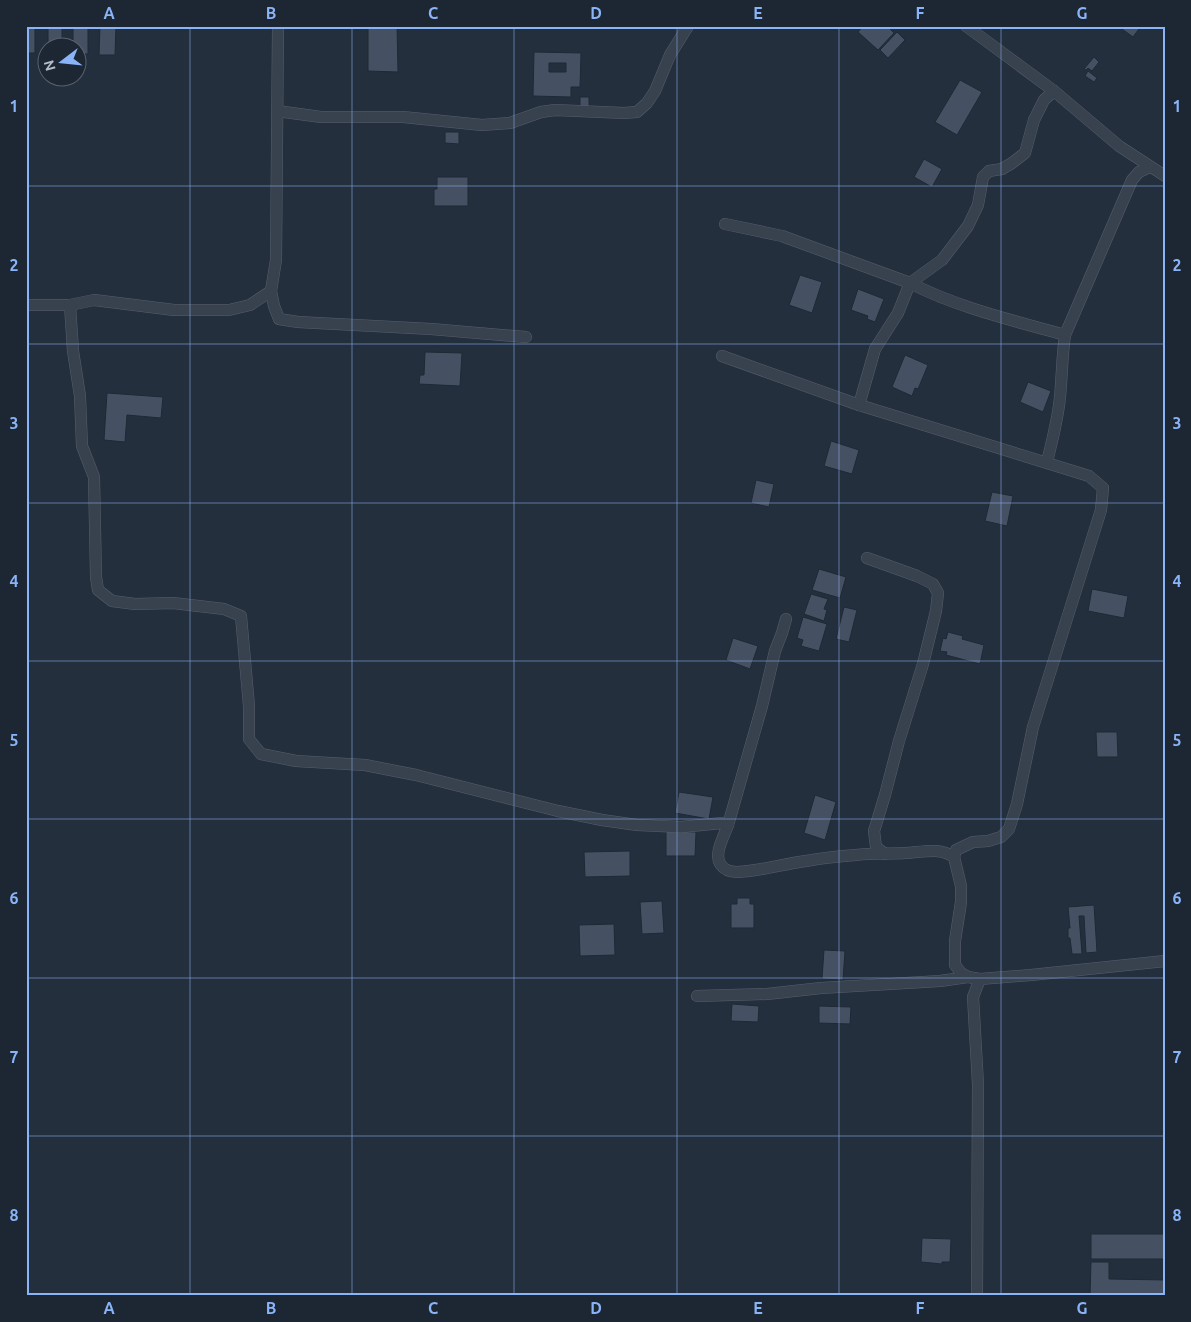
<svg xmlns="http://www.w3.org/2000/svg" width="1191" height="1322" viewBox="0 0 1191 1322" font-family="Ubuntu,sans-serif">
	<style>
		.building { fill: #455162; stroke: #1f2835; fill-rule: evenodd }
		.lines { fill: none; stroke-linecap: round; stroke-linejoin: round }
		.minor-casing { stroke: #565f6c; stroke-width: 12 }
		.minor { stroke: #38414e; stroke-width: 11 }
		.grid { fill: none; stroke: #8ab4f8; stroke-width: 1; stroke-opacity: 0.55 }
		.neatline { fill: none; stroke: #8ab4f8; stroke-width: 2 }
		.grid-label { font-size: 16px; text-anchor: middle; font-weight: bold; fill: #8ab4f8 }
	</style>
	<rect width="100%" height="100%" fill="#242f3e"/>
	<g class="building">
		<rect x="26" y="26" width="9" height="27"/>
		<rect x="48" y="26" width="14" height="22"/>
		<path d="M73,26h15v28h-10v-6h-5z"/>
		<path d="M100,26h16l-1,29h-16z"/>
		<path d="M368,26h29l1,46 -30,-1z"/>
		<path d="M863,26h24l7,7 -16,17 -20,-18z"/>
		<path d="M1118,26h23l-8,11z"/>
		<path d="M897,32l8,8 -17,18 -8,-8z"/>
		<path d="M534,52l47,1 -1,34h-9v10l-38,-1zM549,63h17v9h-17z"/>
		<path d="M1094,57l5,5 -7,9 -4,-3 -2,2 -2,-1z"/>
		<path d="M1088,71l9,7 -3,4 -9,-6z"/>
		<path d="M960,80l22,12 -25,43 -22,-13z"/>
		<rect x="580" y="97" width="9" height="10"/>
		<path d="M445,132h14v12l-14,-1z"/>
		<path d="M924,159l18,10 -10,18 -18,-10z"/>
		<path d="M437,177h31v29h-34v-17h3z"/>
		<path d="M800,275l22,7 -10,31 -23,-8z"/>
		<path d="M858,289l26,10 -9,23 -8,-3 1,-3 -17,-6z"/>
		<path d="M425,352l37,1 -2,33 -41,-2 1,-9h4z"/>
		<path d="M905,355l23,10 -10,24 -3,-1 -3,8 -20,-9z"/>
		<path d="M1028,382l23,9 -8,21 -23,-10z"/>
		<path d="M107,393l56,4 -2,21 -34,-3 -2,27 -21,-2z"/>
		<path d="M831,441l28,9 -7,24 -28,-8z"/>
		<path d="M756,480l18,4 -5,23 -18,-4z"/>
		<path d="M992,492l21,4 -6,30 -22,-5z"/>
		<path d="M819,569l27,8 -6,21 -28,-8z"/>
		<path d="M1092,589l36,7 -4,22 -36,-7z"/>
		<path d="M811,594l17,5 -4,10 3,1 -3,11 -20,-7z"/>
		<path d="M844,607l13,3 -8,32 -13,-3z"/>
		<path d="M803,617l24,7 -8,27 -18,-5 2,-6 -6,-2z"/>
		<path d="M948,632l15,4 -1,3 22,6 -4,19 -34,-9 1,-3 -7,-1 3,-13 3,1z"/>
		<path d="M733,638l25,8 -8,23 -24,-9z"/>
		<path d="M1096,732h21l1,25h-21z"/>
		<path d="M679,792l34,5 -4,22 -34,-6z"/>
		<path d="M815,795l21,7 -11,38 -21,-7z"/>
		<path d="M666,831l30,1 -1,24h-29z"/>
		<path d="M630,851v25l-45,1 -1,-25z"/>
		<path d="M737,898h13v6h4v24h-23v-24h6z"/>
		<path d="M662,901l2,32 -22,1 -2,-32z"/>
		<path d="M1094,905l3,47 -11,1 -2,-37h-5l3,38h-10l-2,-16h-2v-10h2l-2,-21z"/>
		<path d="M614,924l1,31 -35,1 -1,-31z"/>
		<path d="M824,950l21,1 -2,29 -21,-1z"/>
		<path d="M732,1004l27,2 -1,16 -27,-1z"/>
		<path d="M819,1006l32,1 -1,17 -31,-1z"/>
		<rect x="1091" y="1234" width="74" height="25"/>
		<path d="M922,1238l29,1 -1,23h-8v2l-21,-2z"/>
		<path d="M1091,1262h18v17l56,1v16h-75z"/>
	</g>
	<g class="lines">
		<defs>
			<g id="minor">
				<path d="M966,26l88,65 65,55 46,30"/>
				<path d="M277,111l44,6h82l79,8 28,-2 31,-11 14,-2 69,3 13,-1 10,-9 8,-12 15,-36 18,-29"/>
				<path d="M725,224l57,12 128,47c46,24 105,38 155,52"/>
				<path d="M271,291l3,15 5,13 19,3 133,7 95,8"/>
				<path d="M26,305h44l24,-5 80,10h55l21,-5 21,-14 5,-31 2,-234"/>
				<path d="M70,305l3,46 7,45 2,50 12,31 2,100 2,13 14,11 23,3 38,-1 51,6 17,7 8,90v33l12,15 35,7 69,4 51,10 142,36 44,9 35,5 44,2 41,-4 6,2c-4,11 -15,30 -7,40 4,6 10,7 17,7 23,-1 45,-8 68,-11 17,-3 33,-5 50,-6 16,-2 33,-1 50,-2 17,-1 33,-6 48,4l7,29v16l-6,39v24l6,8 7,4 12,2 51,-4 134,-14"/>
				<path d="M722,356l137,49 230,71 14,12 -2,22 -68,217 -16,77 -8,25 -8,8 -13,4 -15,1 -17,8 -2,7"/>
				<path d="M859,405l16,-56 23,-36 12,-30 32,-23 26,-34 10,-21 5,-28 6,-6 13,-2 10,-6 13,-10 9,-33 10,-20 10,-9"/>
				<path d="M1047,462c5,-21 11,-43 13,-65 2,-21 2,-41 5,-62l67,-155 7,-8 11,-5"/>
				<path d="M867,558l50,18 16,8 5,9 -2,18 -13,53 -24,77 -14,54 -11,36 2,16 9,7"/>
				<path d="M728,825l34,-119 13,-55 7,-18 4,-14"/>
				<path d="M697,996l70,-2 54,-6 119,-7 28,-4"/>
				<path d="M977,1296l1,-212 -5,-87 7,-18"/>
			</g>
		</defs>
		<use href="#minor" class="minor-casing"/>
		<use href="#minor" class="minor"/>
	</g>
	<path class="grid" d="M190,26v1270M352,26v1270M514,26v1270M677,26v1270M839,26v1270M1001,26v1270M26,186h1139M26,344h1139M26,503h1139M26,661h1139M26,819h1139M26,978h1139M26,1136h1139"/>
	<rect width="1191" height="1322" fill="none" stroke="#1d2633" stroke-width="55"/>
	<g transform="translate(62 62) rotate(254)"><circle r="24" fill="#1d2633" stroke="#59626f"/>
	<path d="M0-4L9 19L0 12L-9 19Z" fill="#8ab4f8"/>
	<text y="-8" font-size="14" font-weight="bold" text-anchor="middle" fill="#b4bcc9">N</text>
	</g>
	<rect x="28" y="28" width="1136" height="1266" class="neatline"/>
	<g class="grid-label">
		<text x="109" y="19">A</text>
		<text x="271" y="19">B</text>
		<text x="433" y="19">C</text>
		<text x="596" y="19">D</text>
		<text x="758" y="19">E</text>
		<text x="920" y="19">F</text>
		<text x="1082" y="19">G</text>
		<text x="14" y="112">1</text>
		<text x="1177" y="112">1</text>
		<text x="14" y="271">2</text>
		<text x="1177" y="271">2</text>
		<text x="14" y="429">3</text>
		<text x="1177" y="429">3</text>
		<text x="14" y="587">4</text>
		<text x="1177" y="587">4</text>
		<text x="14" y="746">5</text>
		<text x="1177" y="746">5</text>
		<text x="14" y="904">6</text>
		<text x="1177" y="904">6</text>
		<text x="14" y="1063">7</text>
		<text x="1177" y="1063">7</text>
		<text x="14" y="1221">8</text>
		<text x="1177" y="1221">8</text>
		<text x="109" y="1314">A</text>
		<text x="271" y="1314">B</text>
		<text x="433" y="1314">C</text>
		<text x="596" y="1314">D</text>
		<text x="758" y="1314">E</text>
		<text x="920" y="1314">F</text>
		<text x="1082" y="1314">G</text>
	</g>
</svg>
